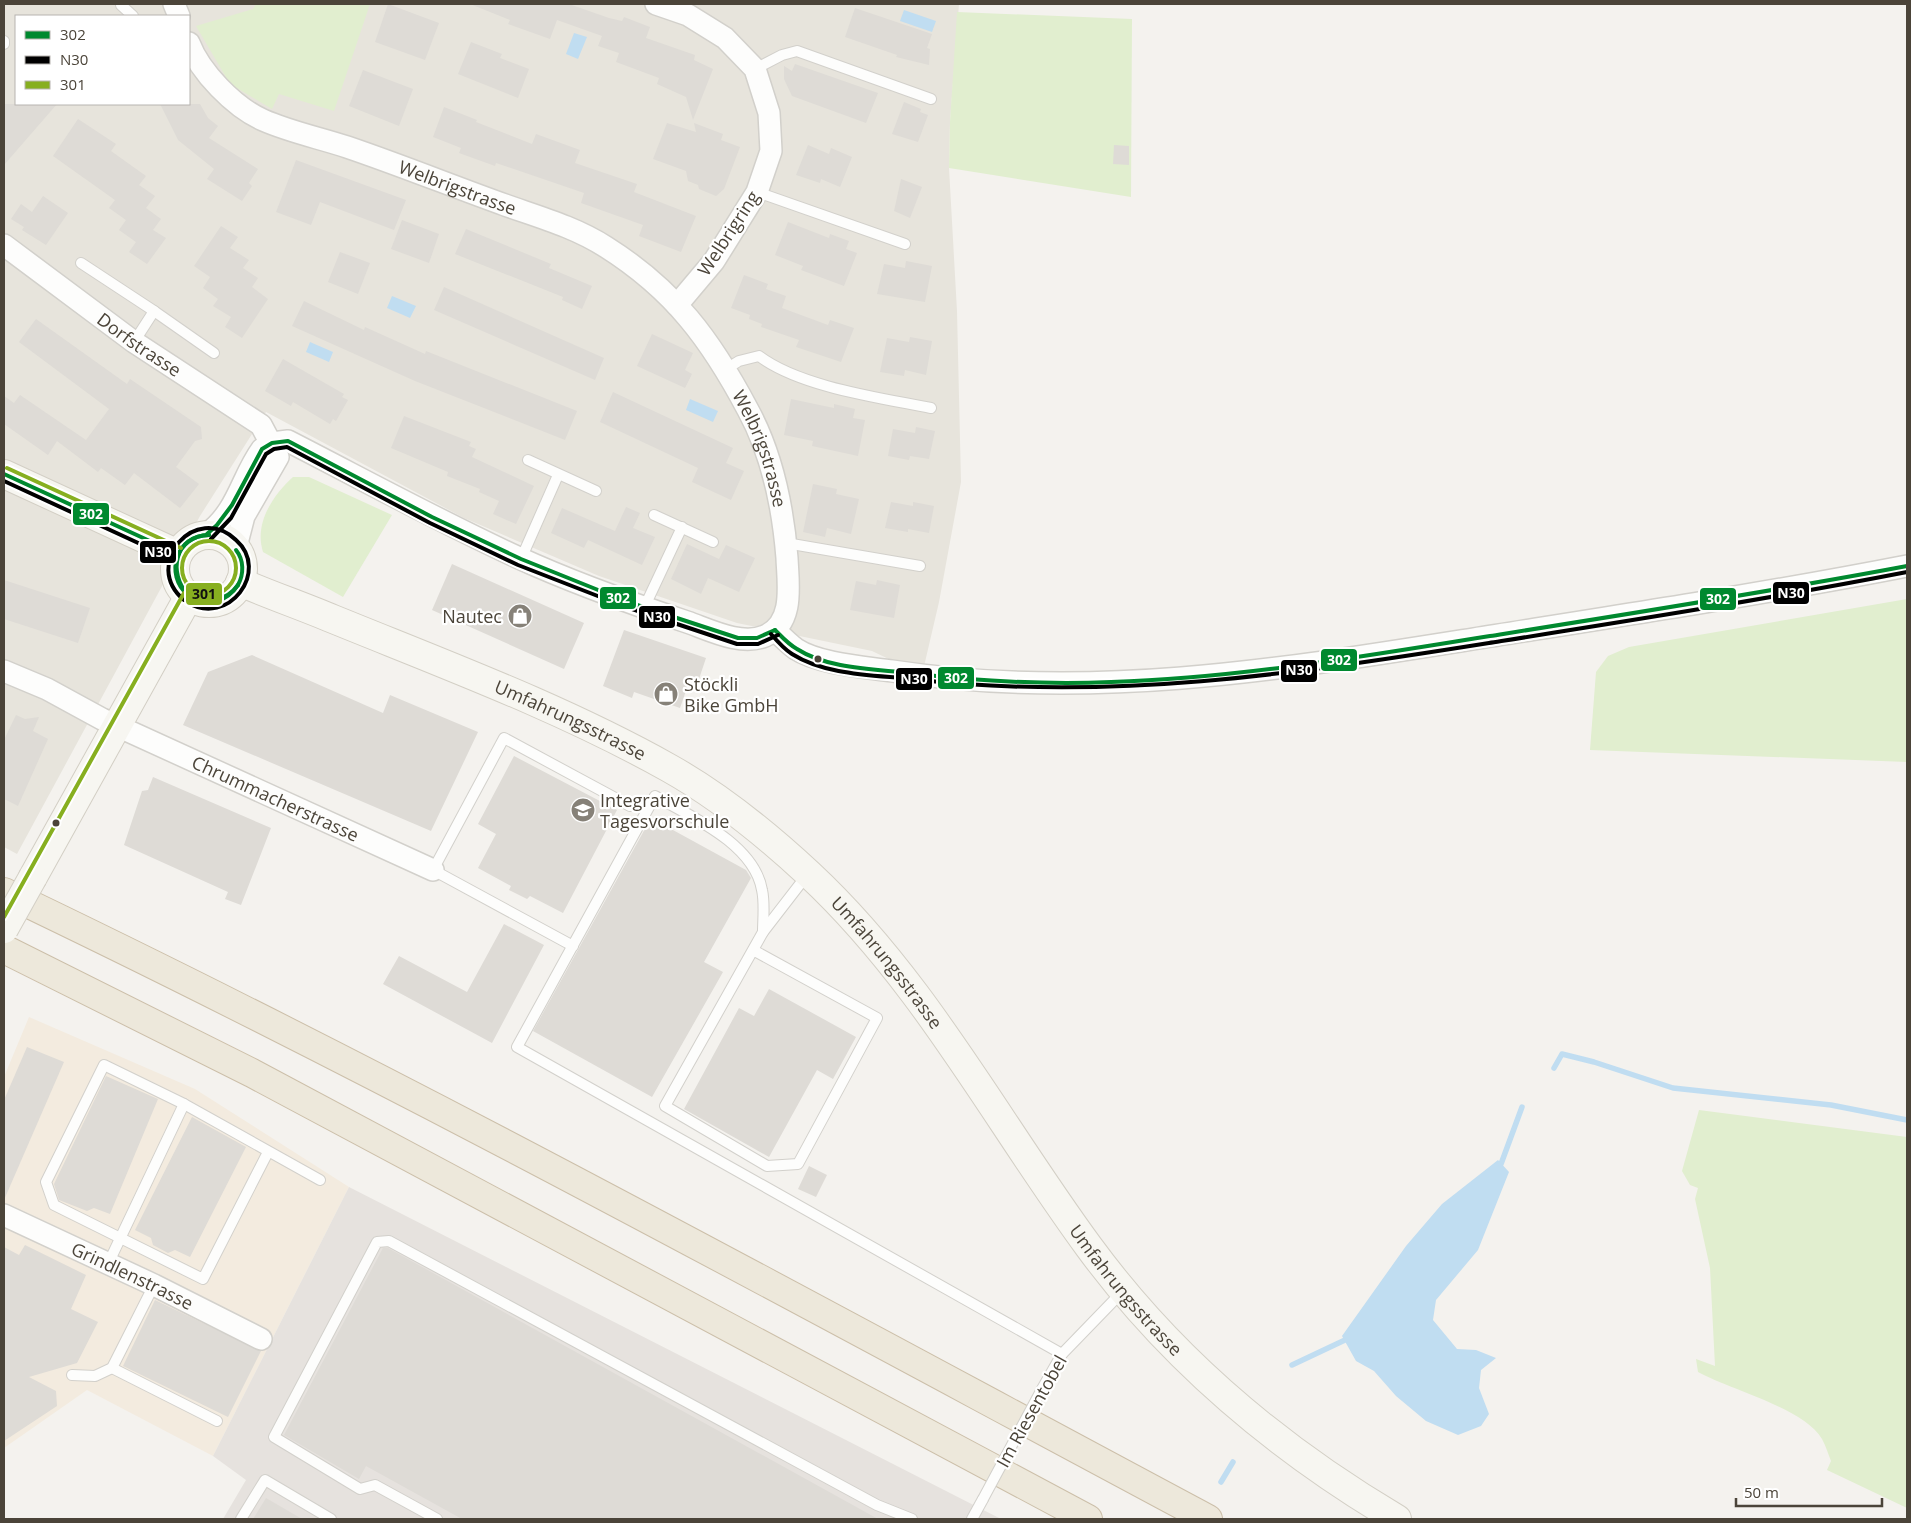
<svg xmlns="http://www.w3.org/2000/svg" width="1911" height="1523" viewBox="0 0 1911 1523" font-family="'Open Sans',sans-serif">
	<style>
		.residential { fill: #e7e4dc; fill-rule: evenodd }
		.commercial { fill: #f3ebdf }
		.industrial { fill: #e6e2de }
		.green { fill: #e1eecf }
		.water { fill: #c0ddf1 }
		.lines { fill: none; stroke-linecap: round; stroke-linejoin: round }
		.stream { stroke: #c0ddf1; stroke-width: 5.5 }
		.building { fill: #dedbd6 }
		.lane-casing { stroke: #d2d0cb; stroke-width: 12 }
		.street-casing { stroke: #d2d0cb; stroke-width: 24 }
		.secondary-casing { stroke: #d3cfc5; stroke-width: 30 }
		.highway-casing { stroke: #ccbfa9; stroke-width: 30 }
		.lane { stroke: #fdfdfc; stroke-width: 10 }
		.street { stroke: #fdfdfc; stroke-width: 21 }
		.secondary { stroke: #f7f6f1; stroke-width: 28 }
		.highway { stroke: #ede8db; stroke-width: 28 }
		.lane-bridge-casing { stroke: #d2d0cb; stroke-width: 12; stroke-linecap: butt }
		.secondary-bridge-casing { stroke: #d3cfc5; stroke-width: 30; stroke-linecap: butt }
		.lane-bridge { stroke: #fdfdfc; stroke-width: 10 }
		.secondary-bridge { stroke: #f7f6f1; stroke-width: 28 }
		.bus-1-casing { stroke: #fff; stroke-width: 8 }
		.bus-2-casing { stroke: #fff; stroke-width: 8 }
		.bus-3-casing { stroke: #fff; stroke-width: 8 }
		.bus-1 { stroke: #00892f; stroke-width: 4 }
		.bus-2 { stroke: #000; stroke-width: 4 }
		.bus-3 { stroke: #87af20; stroke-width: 4 }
		.bus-dot { fill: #4b4439; stroke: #fff; stroke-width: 2 }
		.labels { text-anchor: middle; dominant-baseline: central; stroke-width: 4.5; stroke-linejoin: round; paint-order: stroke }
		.street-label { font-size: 18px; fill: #4b4439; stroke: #fff }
		.poi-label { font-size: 18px; fill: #4b4439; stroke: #fff; text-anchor: start }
		.line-badge { stroke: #fff; stroke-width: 2 }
		.badge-label { font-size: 14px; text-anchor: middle; font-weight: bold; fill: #fff }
		.pale-badge-label { font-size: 14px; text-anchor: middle; font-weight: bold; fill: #111 }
	</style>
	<rect width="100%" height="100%" fill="#f4f2ee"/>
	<path class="residential" d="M4,4h955l-9,118 -1,46 8,143 4,171 -22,120 -17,73 -50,-24 -135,-28 -138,-47 -135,-58 -198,-106 -66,104 -183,338 -13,-7zM16,16h173v88h-173z"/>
	<path class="commercial" d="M29,1017l166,72 154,98 -136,269 -126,-66 -83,58v-371z"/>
	<path class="industrial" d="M349,1187l652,332h-778l23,-39 -33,-24z"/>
	<g class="green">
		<path d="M256,4h114l-36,107 -55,-17 -7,15 -42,-25 -34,-58 57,-17z"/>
		<path d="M957,12l175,7 -1,178 -182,-29 1,-46z"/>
		<path d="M293,477h16l83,38 -49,82 -80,-45c-9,-28 9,-56 30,-75z"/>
		<path d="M1907,599v163l-317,-12 6,-78 12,-16 21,-9z"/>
		<path d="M1699,1110l208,27v371l-80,-38 4,-9c-3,-7 -5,-15 -9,-22 -18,-31 -91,-49 -124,-67l-2,-13 19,7 -5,-98 -15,-69 3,-11 -8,-3 -8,-14z"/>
	</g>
	<g class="water">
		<path d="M904,10l32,11 -4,11 -32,-11z"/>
		<path d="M574,33l13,4 -9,22 -12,-5z"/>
		<path d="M392,296l24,10 -6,12 -23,-10z"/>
		<path d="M310,342l23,10 -4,10 -23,-10z"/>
		<path d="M690,399l28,12 -5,11 -27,-12z"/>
		<path d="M1498,1160l11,12 -31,78 -42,50 -3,20 24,29 19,1 20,8 -15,12 -2,18 10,26 -8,12 -23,9 -32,-14 -30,-25 -22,-25 -18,-10 -14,-25 64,-90 36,-42z"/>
	</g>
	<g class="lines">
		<g class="stream">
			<path d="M1554,1068l8,-14 32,8 79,26 158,17 76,15"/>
			<path d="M1501,1164l21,-57"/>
			<path d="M1292,1365l53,-25"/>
			<path d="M1221,1482l12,-20"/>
		</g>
	</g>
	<g class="building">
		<path d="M388,4l51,19 -14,37 -50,-18z"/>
		<path d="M470,4h99l40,14 13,3 2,-4 26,10 -4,11 49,17 -1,5 19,9 -20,51 -7,-23 -29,-13 2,-6 -43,-16 3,-9 -21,-7 4,-10 -45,-16 -7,19 -42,-15 2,-4z"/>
		<path d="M855,8l77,26 -5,14 3,1 -1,16 -33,-8 1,-2 -52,-18z"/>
		<path d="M471,42l31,12 -2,4 29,11 -11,29 -60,-24z"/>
		<path d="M795,64l83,29 -12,30 -74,-27 -8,-17v-13l8,5z"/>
		<path d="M363,70l50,19 -14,37 -50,-20z"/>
		<path d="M904,102l17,7 -1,3 8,3 -10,27 -26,-8z"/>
		<path d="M4,104h53l-53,61z"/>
		<path d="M160,104h40l8,14 10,8 -9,12 49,31 -9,14 3,3 -10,15 -35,-22 7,-10 -36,-29z"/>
		<path d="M444,107l33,13 -1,2 56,22 4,-10 44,16 -5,13 62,21 -3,8 62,24 -15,36 -42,-16 4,-11 -62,-22 3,-10 -88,-30 -1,3 -36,-13 2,-5 -28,-11z"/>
		<path d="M78,119l38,25 -5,7 35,25 -7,9 16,11 -9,12 15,11 -8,11 13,8 -19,26 -18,-12 7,-10 -17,-12 7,-10 -17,-12 6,-8 -62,-44z"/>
		<path d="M667,123l29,9 -2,-9 29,11 -2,6 19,7 -16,42 -8,7 -17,-7 -1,-4 -10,-4 -2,-10 -33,-12z"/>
		<path d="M808,145l21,9 2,-6 21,9 -12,30 -19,-8 -1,4 -24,-8z"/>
		<path d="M1114,145l15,1v19l-16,-1z"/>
		<path d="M296,160l110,40 -12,30 -74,-28 -9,23 -35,-13z"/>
		<path d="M901,179l21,8 -12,31 -16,-7z"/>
		<path d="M43,196l25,17 -22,32 -24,-15 2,-3 -13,-8 10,-15 11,8z"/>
		<path d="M402,220l37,14 -10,29 -38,-14z"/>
		<path d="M788,222l41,16 1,-4 19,7 -3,8 11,4 -13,33 -43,-16 2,-4 -28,-11z"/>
		<path d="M221,226l17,11 -8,11 19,12 -6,8 15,10 -6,9 16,12 -26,39 -17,-11 6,-10 -18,-11 5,-7 -15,-11 7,-11 -16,-11z"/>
		<path d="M466,229l85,35 -2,4 43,18 -10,23 -20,-9 1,-3 -108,-43z"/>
		<path d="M340,252l30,11 -12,31 -30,-12z"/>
		<path d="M906,261l26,5 -7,36 -48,-8 7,-30 21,4z"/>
		<path d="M744,275l24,9 -2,5 20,7 -4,12 46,17 2,-5 24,8 -13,34 -45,-15 3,-7 -38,-13 1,-3 -13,-5 1,-4 -19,-7z"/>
		<path d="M444,287l160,71 -9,22 -161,-70z"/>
		<path d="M304,301l60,29 1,-3 60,27 1,-3 151,60 -12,29 -150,-59 -123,-55z"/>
		<path d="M36,319l91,65 3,-5 71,48 1,12 -7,2 -19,26 23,17 -19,24 -46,-35 -9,12 -24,-17 -3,4 -41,-31 -9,14 -44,-31v-28l10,7 6,-8 66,45 23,-31 -90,-67z"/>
		<path d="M652,334l41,19 -8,17 7,4 -7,14 -48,-22z"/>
		<path d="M910,337l22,4 -6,34 -21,-5 -1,6 -24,-4 7,-34 22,4z"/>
		<path d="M283,359l61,35 -2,3 6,3 -12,21 -3,-2 -3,5 -37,-22 -2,4 -26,-15z"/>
		<path d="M613,392l120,56 -7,15 18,8 -13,29 -39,-18 6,-14 -98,-46z"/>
		<path d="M791,399l43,9v-4l21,5 -2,9 12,2 -7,36 -46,-10 1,-5 -29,-6z"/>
		<path d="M404,416l67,26 -2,4 7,3 -4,8 62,29 -18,38 -23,-10 6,-13 -20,-9 1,-3 -33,-13 1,-4 -57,-24z"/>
		<path d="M916,427l19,4 -6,28 -19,-3 -1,4 -21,-4 5,-27 22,4z"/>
		<path d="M813,484l24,5 -1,5 23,5 -8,35 -24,-6 -2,9 -22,-5z"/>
		<path d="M891,502l22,4v-4l21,4 -5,27 -21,-4v3l-23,-4z"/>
		<path d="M626,507l14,6 -7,15 22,9 -13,28 -54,-25 -4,8 -33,-15 11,-25 53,23z"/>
		<path d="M687,544l32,15 7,-14 29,13 -16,34 -31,-14 -7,16 -30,-15z"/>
		<path d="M452,564l132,59 -20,46 -132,-59z"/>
		<path d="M4,580l86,28 -12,35 -74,-24z"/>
		<path d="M877,580l23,5 -6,33 -44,-8 6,-29 20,4z"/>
		<path d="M624,630l82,28 -10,30 -8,-3 -8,23 -46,-16 -2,6 -29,-12z"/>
		<path d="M252,655l131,58 7,-18 88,37 -47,99 -248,-106 25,-53z"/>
		<path d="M16,715l9,4 14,-2 -6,14 15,8 -30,67 -14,-7v-59z"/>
		<path d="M514,756l103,54 -54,103 -33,-17 -3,3 -18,-9 2,-4 -33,-18 18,-34 -18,-10z"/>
		<path d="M153,777l118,51 -30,77 -16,-6 3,-7 -104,-47 18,-54 6,-1z"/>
		<path d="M651,818l95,52 5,8 -47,84 19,10 -71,125 -119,-66z"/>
		<path d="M504,924l40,21 -52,98 -109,-59 16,-28 68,36z"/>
		<path d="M769,989l87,48 -23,42 -16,-9 -48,87 -85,-48 55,-101 15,8z"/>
		<path d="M27,1047l37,15 -60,138v-100z"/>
		<path d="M106,1076l52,23 -48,115 -16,-6 -7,3 -28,-11 -5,-16z"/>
		<path d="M192,1117l54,30 -56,110 -15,-7 -7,3 -15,-8 -2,-7 -16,-8z"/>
		<path d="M809,1166l18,9 -11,22 -18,-8z"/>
		<path d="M25,1245l61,30 -15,34 27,13 -21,41 -48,14 27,14 1,15 -53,35v-194l15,8z"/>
		<path d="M383,1248h5l65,36 425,235h-416l-96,-53 -7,13 -75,-44z"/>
		<path d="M155,1300l106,51 -33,66 -105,-51z"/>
		<path d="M266,1498l36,21h-49z"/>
	</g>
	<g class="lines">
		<defs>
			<g id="lane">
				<path d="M121,5l12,11"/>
				<path d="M4,41v3"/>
				<path d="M755,69l27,-14 15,-4 134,48"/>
				<path d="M757,192l148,52"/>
				<path d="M81,263l73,48 -20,31"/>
				<path d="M154,311l60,42"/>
				<path d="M726,369l13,-8 20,-5c41,31 122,42 172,52"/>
				<path d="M528,460l68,31"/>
				<path d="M654,515l59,27"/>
				<path d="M786,543l134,23"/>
				<path d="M521,559l37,-84"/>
				<path d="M644,608l38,-81"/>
				<path d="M763,932c0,-13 2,-29 -1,-42 -8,-46 -70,-73 -107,-94l-138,251 545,307"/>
				<path d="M573,946l-140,-76 71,-132 126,68"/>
				<path d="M753,950l124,68 -79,146 -31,2 -102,-60 98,-174 44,-57"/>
				<path d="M268,1152l-65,127 -149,-74 -8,-23 58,-117 80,39 136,76"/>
				<path d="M108,1264l76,-160"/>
				<path d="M112,1368l105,53"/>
				<path d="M72,1375l23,1 17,-8 42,-83"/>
				<path d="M1042,1389l20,-35 61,-63"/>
				<path d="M241,1519l24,-39 66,39"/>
				<path d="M437,1519l-62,-34 -15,4 -86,-52 103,-195 12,-1 488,264 35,14"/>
				<path d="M972,1519l11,-20"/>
			</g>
			<g id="street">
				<path d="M174,4l5,12"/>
				<path d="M656,4l32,11 37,23 30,31 14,44 2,38 -14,41 -43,69 -37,44"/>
				<path id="s1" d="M189,43c11,29 45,64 74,77 27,12 57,18 84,27 53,18 105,39 158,58 34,12 70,22 101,42 68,43 105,93 142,163 24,44 35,98 39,148 1,26 8,65 -22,78 -24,10 -55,-6 -78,-14 -57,-19 -116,-40 -170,-65 -78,-36 -153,-77 -229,-116l-16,2 -10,6c-21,29 -24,62 -55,85"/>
				<path id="s2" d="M4,245l130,97 127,83 17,32 -34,59 -8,31"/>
				<path d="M775,630c7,7 14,14 21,19 23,15 69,18 96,22 198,30 386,-1 581,-32 145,-23 290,-45 434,-73"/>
				<path id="s3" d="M4,671l43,18 55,30 331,151"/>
				<path id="s4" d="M4,1215l150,70 107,54"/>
			</g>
			<g id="secondary">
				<path d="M4,474l174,80"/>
				<circle cx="209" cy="569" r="34"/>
				<path id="s5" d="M240,582c30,13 62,24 93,37 113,46 229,89 336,149 50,28 98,67 140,106 115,107 188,248 280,373 83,113 188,201 308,272"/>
				<path d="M33,877l156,-281"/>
			</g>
			<g id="highway">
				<path d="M4,892c408,195 805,414 1204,627"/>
				<path d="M4,949l248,124 836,446"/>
			</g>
		</defs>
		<use href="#lane" class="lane-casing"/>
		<use href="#street" class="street-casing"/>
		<use href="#secondary" class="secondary-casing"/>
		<use href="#highway" class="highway-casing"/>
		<use href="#lane" class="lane"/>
		<use href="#street" class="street"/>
		<use href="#secondary" class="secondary"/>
		<use href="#highway" class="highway"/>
		<defs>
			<path id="lane-bridge" d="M983,1499l59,-110"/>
			<path id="secondary-bridge" d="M4,929l29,-52"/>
		</defs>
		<use href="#lane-bridge" class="lane-bridge-casing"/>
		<use href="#secondary-bridge" class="secondary-bridge-casing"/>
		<use href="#lane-bridge" class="lane-bridge"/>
		<use href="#secondary-bridge" class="secondary-bridge"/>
		<defs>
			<g id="bus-1">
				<path d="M4,474l174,80"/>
				<path d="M207,534l10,-9 15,-20 30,-56 10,-6 16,-2 144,76 89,42 107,43 110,36h19l18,-8"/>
				<path d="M236,550c8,10 8,24 2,35"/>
				<path d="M188,595c-24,-20 -12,-60 21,-60"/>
				<path d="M188,595c-20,-22 -14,-59 21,-60"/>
				<path d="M190,596c18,6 35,7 48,-11"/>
				<path d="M190,596c17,12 37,6 48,-11"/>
				<path d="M775,630c7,7 13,14 22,19 31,20 77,20 112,24 67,8 134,12 202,9 128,-4 254,-26 379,-46 139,-22 279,-44 417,-70"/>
			</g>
			<g id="bus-2">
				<path d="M4,481l171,79"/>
				<path d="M211,539l20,-21 35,-64 8,-5 13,-2 143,76 88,42 108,42 111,37h21l20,-9"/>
				<path d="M184,600c-43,-36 12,-98 52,-60 35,31 -8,88 -49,62"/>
				<path d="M771,634c6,7 13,15 21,20 33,21 81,21 119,25 199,23 382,-5 578,-36 139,-22 279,-44 418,-71"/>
			</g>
			<g id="bus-3">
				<path d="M7,468l174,80"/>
				<circle cx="209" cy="568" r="27"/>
				<path d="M4,917l180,-324"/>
			</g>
		</defs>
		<use href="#bus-1" class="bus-1-casing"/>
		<use href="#bus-2" class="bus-2-casing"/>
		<use href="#bus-3" class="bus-3-casing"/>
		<use href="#bus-1" class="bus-1"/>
		<use href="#bus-2" class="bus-2"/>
		<use href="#bus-3" class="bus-3"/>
	</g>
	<defs>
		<symbol id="shop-disc" viewBox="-11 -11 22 22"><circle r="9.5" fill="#868178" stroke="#fff"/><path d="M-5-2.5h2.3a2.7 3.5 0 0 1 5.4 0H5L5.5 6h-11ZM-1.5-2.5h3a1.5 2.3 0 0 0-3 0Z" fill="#fff"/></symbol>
		<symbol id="school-disc" viewBox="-11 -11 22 22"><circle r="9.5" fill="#868178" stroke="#fff"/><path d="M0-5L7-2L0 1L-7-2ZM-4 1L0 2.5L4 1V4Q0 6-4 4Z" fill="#fff"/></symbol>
	</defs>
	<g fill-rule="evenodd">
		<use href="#shop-disc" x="506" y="602" width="28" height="28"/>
		<use href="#shop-disc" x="652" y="680" width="28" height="28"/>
		<use href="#school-disc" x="569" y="796" width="28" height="28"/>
	</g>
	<g class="bus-dot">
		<circle cx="818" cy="659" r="4.5"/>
		<circle cx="56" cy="823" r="4.5"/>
	</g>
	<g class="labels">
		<g class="street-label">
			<text stroke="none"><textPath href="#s1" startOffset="315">Welbrigstrasse</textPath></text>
			<text transform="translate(728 233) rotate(-57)">Welbrigring</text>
			<text stroke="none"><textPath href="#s2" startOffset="168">Dorfstrasse</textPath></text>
			<text stroke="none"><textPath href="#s1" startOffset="735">Welbrigstrasse</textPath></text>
			<text stroke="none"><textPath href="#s5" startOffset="358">Umfahrungsstrasse</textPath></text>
			<text stroke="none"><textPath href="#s3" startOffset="300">Chrummacherstrasse</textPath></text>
			<text stroke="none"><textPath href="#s5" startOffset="762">Umfahrungsstrasse</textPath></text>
			<text stroke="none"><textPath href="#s4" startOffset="142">Grindlenstrasse</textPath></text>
			<text stroke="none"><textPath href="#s5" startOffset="1168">Umfahrungsstrasse</textPath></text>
			<text transform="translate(1031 1411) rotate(-61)">Im Riesentobel</text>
		</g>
		<g class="poi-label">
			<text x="502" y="616" text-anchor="end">Nautec</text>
			<text x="684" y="684">Stöckli<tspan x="684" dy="21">Bike GmbH</tspan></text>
			<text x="600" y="800">Integrative<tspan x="600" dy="21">Tagesvorschule</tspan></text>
		</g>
	</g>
	<g class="line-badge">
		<rect x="72" y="502" width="38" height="24" rx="5" fill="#00892f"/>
		<rect x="139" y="540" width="38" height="24" rx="5" fill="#000"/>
		<rect x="1772" y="581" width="38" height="24" rx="5" fill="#000"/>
		<rect x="185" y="582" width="38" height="24" rx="5" fill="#87af20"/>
		<rect x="599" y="586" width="38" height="24" rx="5" fill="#00892f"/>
		<rect x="1699" y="587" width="38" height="24" rx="5" fill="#00892f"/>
		<rect x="638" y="605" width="38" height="24" rx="5" fill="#000"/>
		<rect x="1320" y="648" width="38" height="24" rx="5" fill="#00892f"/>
		<rect x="1280" y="659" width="38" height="24" rx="5" fill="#000"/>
		<rect x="937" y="666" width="38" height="24" rx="5" fill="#00892f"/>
		<rect x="895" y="667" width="38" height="24" rx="5" fill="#000"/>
	</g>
	<g class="badge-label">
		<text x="91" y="519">302</text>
		<text x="158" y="557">N30</text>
		<text x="1791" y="598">N30</text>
		<text x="618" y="603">302</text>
		<text x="1718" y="604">302</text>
		<text x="657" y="622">N30</text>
		<text x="1339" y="665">302</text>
		<text x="1299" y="675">N30</text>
		<text x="956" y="683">302</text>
		<text x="914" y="684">N30</text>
	</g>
	<g class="pale-badge-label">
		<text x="204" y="599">301</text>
	</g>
	<rect width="1911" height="1523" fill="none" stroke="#4b4439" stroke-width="10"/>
	<rect x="15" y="15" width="175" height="90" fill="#ffffff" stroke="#b7b4b0"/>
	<rect x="25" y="31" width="25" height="8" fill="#00892f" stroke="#b7b4b0"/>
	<text x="60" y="40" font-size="15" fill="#4b4439">302</text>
	<rect x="25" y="56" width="25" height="8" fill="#000000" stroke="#b7b4b0"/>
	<text x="60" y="65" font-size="15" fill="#4b4439">N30</text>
	<rect x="25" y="81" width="25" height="8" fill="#87af20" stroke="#b7b4b0"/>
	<text x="60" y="90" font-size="15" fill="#4b4439">301</text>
	<path d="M1736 1498v8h146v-8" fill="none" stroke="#4b4439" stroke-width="2.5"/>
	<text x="1744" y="1498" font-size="15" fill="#4b4439" stroke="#ffffff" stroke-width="4" paint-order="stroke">50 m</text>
</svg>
